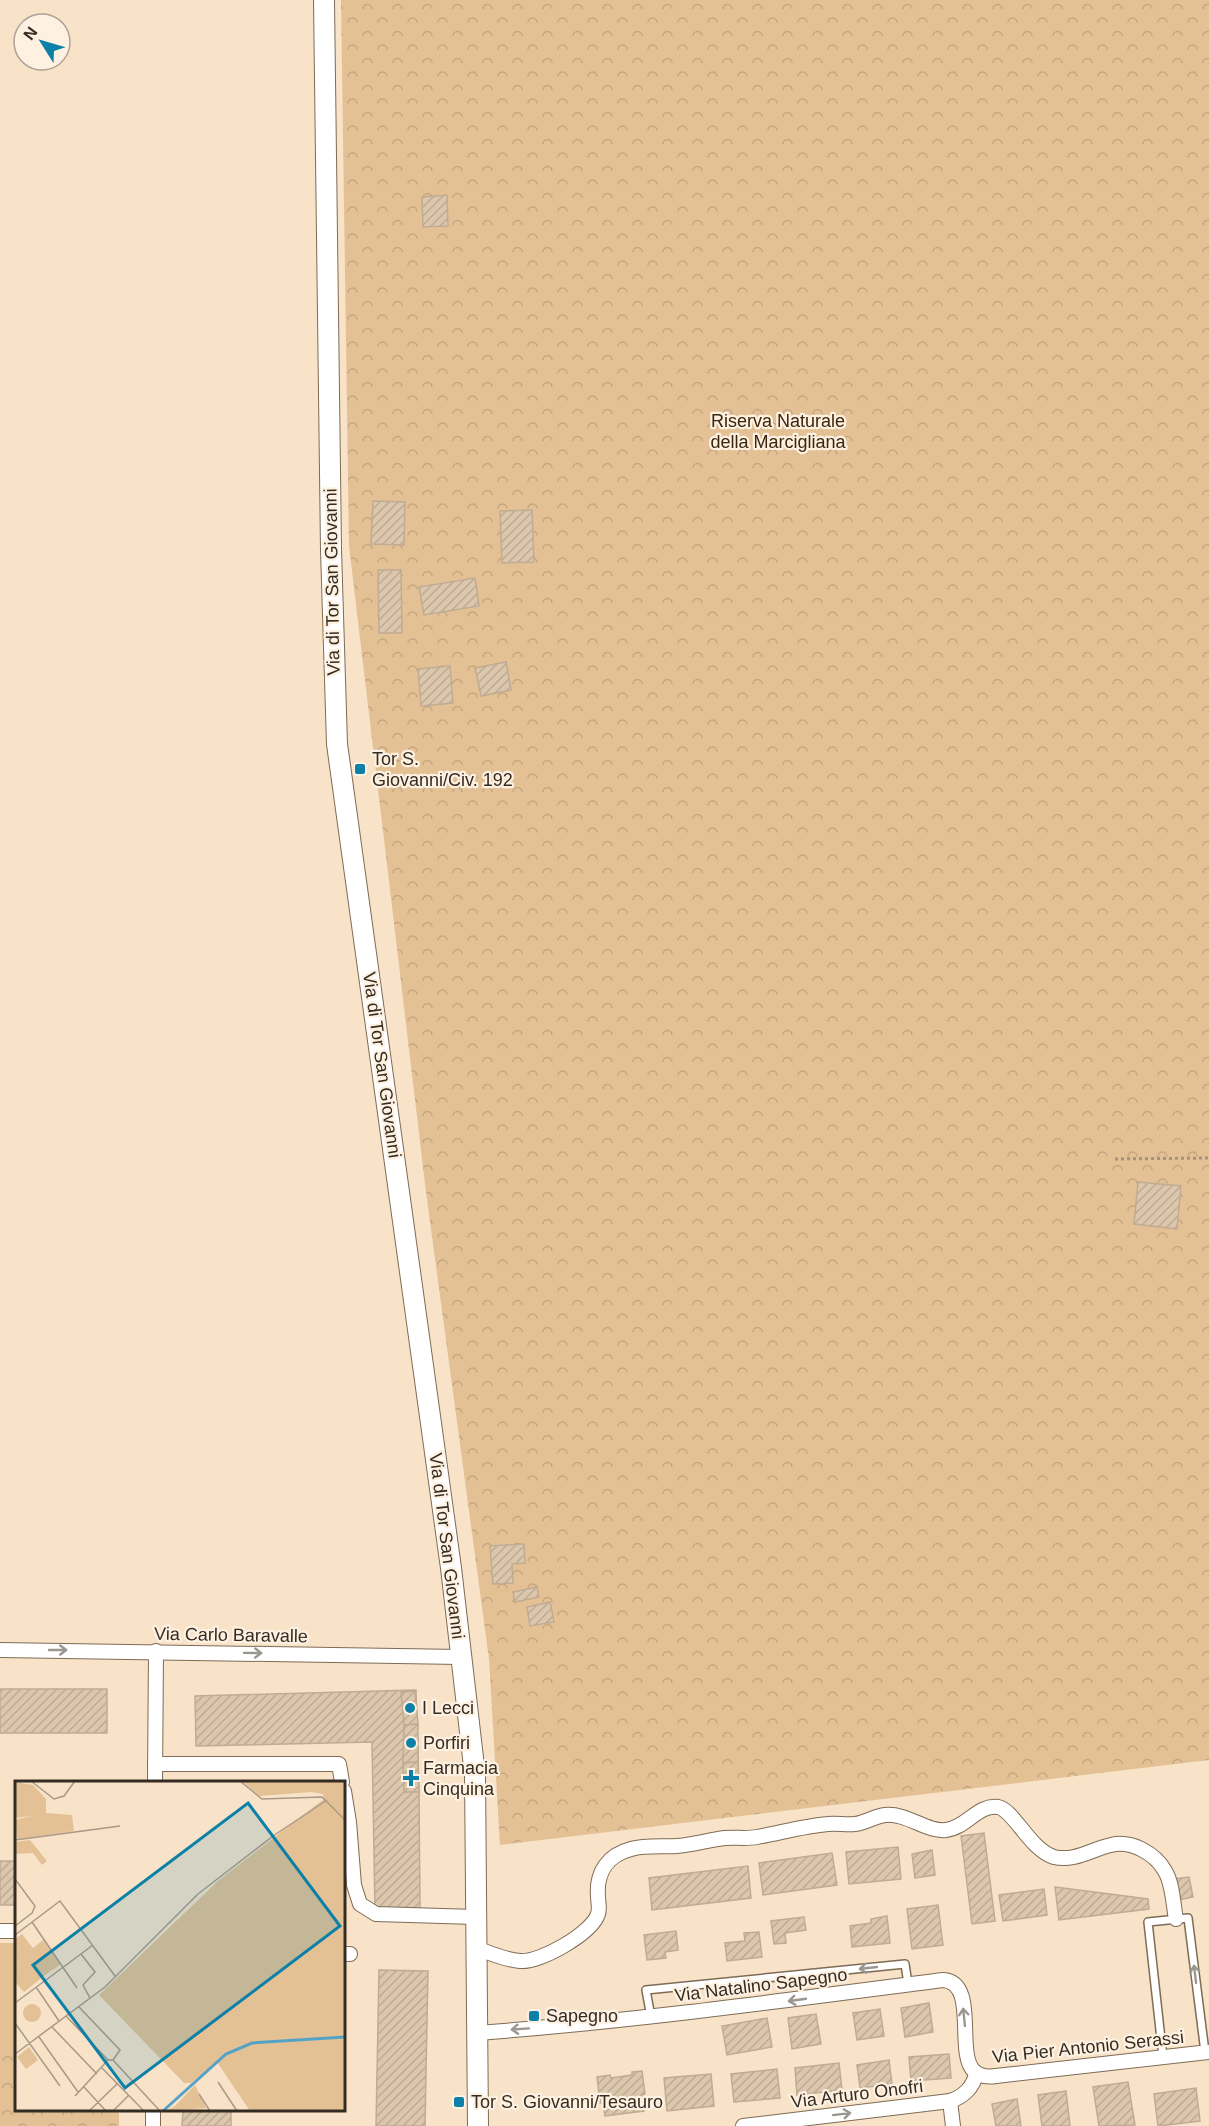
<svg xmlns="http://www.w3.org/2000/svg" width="1209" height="2126" viewBox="0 0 1209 2126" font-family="Arial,sans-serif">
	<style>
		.grass { fill: #e4c195 }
		.forest { fill: url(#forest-crowns) }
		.building { fill: url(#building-hatch); stroke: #c0ab93; stroke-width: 1.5 }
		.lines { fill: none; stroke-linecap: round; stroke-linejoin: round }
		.lane-casing { stroke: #7f6c55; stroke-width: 10 }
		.street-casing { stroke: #7f6c55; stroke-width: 16 }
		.secondary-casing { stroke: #7f6c55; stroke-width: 22 }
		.path { stroke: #a39380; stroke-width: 3; stroke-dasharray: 3 3; stroke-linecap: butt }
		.lane { stroke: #fff; stroke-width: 7 }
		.street { stroke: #fff; stroke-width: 14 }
		.secondary { stroke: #fff; stroke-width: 20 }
		.oneway { stroke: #9a9690 }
		.poi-dot { fill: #0d80a7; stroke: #fef1e1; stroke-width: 2 }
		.labels { text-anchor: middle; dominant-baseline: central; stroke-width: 4.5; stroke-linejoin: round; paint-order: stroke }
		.park-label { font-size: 18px; fill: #3b270d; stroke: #fef1e1 }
		.street-label { font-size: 18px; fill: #342c22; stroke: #fef1e1 }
		.poi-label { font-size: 18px; fill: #342c22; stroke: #fef1e1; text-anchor: start }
		.inset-river { fill: none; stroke: #54a3c7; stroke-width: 3 }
		.inset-road { fill: none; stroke: #aa9986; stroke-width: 1.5 }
		.view { fill: #0d80a7; fill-opacity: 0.15; stroke: #0d80a7; stroke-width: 3 }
		.inset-edge { fill: none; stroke: #342c22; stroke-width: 3 }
	</style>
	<defs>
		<pattern id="forest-crowns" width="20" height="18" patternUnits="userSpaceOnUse" patternTransform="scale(1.5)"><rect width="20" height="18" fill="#e4c195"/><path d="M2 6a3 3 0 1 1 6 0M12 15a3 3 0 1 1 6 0" fill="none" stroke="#c4a680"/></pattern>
		<pattern id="building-hatch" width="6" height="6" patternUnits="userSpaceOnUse" patternTransform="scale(1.5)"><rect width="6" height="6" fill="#dcc7ad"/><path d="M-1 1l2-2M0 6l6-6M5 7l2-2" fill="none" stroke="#bdab95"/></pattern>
	</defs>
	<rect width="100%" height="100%" fill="#f8e2c8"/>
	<path class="grass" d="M0,1943h16v103l-16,15z"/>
	<g class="forest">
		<path d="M341,0h868v1760l-709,85 -11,-186 -63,-467 -77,-646z"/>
		<path d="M16,2046v64h103v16h-119v-65z"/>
	</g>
	<g class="building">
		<path d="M447,195l1,31 -25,1 -1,-30z"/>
		<path d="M373,501l32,1 -1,43 -33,-1z"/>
		<path d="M532,510l2,52 -32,1 -2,-52z"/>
		<path d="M378,570h23l1,63h-23z"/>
		<path d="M475,578l4,28 -55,9 -5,-28z"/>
		<path d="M506,662l5,28 -30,6 -6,-28z"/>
		<path d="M450,666l3,37 -32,3 -3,-37z"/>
		<path d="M1138,1182l43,4 -4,43 -43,-5z"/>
		<path d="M524,1544l1,19 -13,1 1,19 -20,1 -3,-38z"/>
		<path d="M537,1587l2,10 -24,5 -2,-10z"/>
		<path d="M550,1602l4,20 -24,4 -3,-19z"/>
		<rect x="0" y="1689" width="107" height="44"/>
		<path d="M416,1690l3,102 1,117 -45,2 -3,-169 -176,4 -1,-50z"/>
		<path d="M415,1691l3,33 -14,1 -3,-33z"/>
		<path d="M418,1724v38l-15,1 1,-38z"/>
		<path d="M418,1762l1,30h-15l-1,-29z"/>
		<path d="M984,1833l11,88 -23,3 -11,-88z"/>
		<path d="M898,1847l3,32 -52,5 -3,-32z"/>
		<path d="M932,1850l3,25 -20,3 -3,-24z"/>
		<path d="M832,1853l5,32 -74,10 -4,-32z"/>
		<rect x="0" y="1861" width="16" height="44"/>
		<path d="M748,1866l3,32 -99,12 -3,-32z"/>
		<path d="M1189,1877l4,20 -15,3 -4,-21z"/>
		<path d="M1055,1887l93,12 1,10 -90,11z"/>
		<path d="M1044,1889l3,26 -44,6 -4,-26z"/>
		<path d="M938,1905l5,40 -31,4 -5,-40z"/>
		<path d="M887,1916l3,27 -38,4 -2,-21 21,-3v-4z"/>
		<path d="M804,1917l2,13 -21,3 1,10 -12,1 -3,-23z"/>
		<path d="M676,1931l2,19 -13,2 1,6 -19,2 -3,-25z"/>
		<path d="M759,1932l3,25 -35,4 -2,-18 20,-2 -1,-8z"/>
		<path d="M379,1970l49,1 -3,155h-49z"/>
		<path d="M929,2003l4,29 -28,5 -4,-29z"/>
		<path d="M880,2009l4,27 -27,4 -4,-27z"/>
		<path d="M816,2014l5,30 -29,5 -4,-31z"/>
		<path d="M767,2018l5,29 -45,8 -5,-29z"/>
		<path d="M949,2054l2,24 -40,3 -2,-24z"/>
		<path d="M889,2060l3,24 -32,4 -3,-23z"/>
		<path d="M839,2063l3,27 -45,5 -2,-27z"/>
		<path d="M777,2069l3,29 -46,4 -3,-28z"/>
		<path d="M642,2071l3,23 -3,1 2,16 -39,5 -2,-13h-3l-3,-26 13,-2 1,3 21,-3v-3z"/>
		<path d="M711,2074l3,32 -47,5 -3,-33z"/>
		<path d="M1128,2082l7,43 -36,1 -6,-39z"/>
		<path d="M1196,2088l4,33 -42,5 -4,-32z"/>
		<path d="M1066,2091l4,35h-28l-4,-31z"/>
		<path d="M1017,2099l4,27h-25l-4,-22z"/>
		<path d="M183,2110h48v16h-49z"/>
	</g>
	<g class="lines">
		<defs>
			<g id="lane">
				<path d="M651,2017l-5,-27 259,-26 3,20"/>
				<path d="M1163,2057l-15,-135 40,-4 17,134"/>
			</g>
			<g id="street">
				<path d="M0,1650l461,7"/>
				<path d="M155,1764h184l3,18"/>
				<path d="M155,1782l1,-131"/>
				<path d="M344,1791l5,31 5,63 6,19 16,10 100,3"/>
				<path d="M0,1931h16"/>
				<path d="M476,1948c14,5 29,12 44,13 20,2 72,-28 78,-47 2,-6 0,-12 0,-18 -2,-24 10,-41 33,-47 14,-4 31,-2 45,-3 17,-1 32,-6 49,-8 10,-1 21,1 32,-1 23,-4 47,-11 71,-13 9,-1 18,1 27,0 10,-1 20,-8 30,-9 23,-2 41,17 61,15 20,-2 32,-26 52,-23 16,3 32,43 56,50 21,5 38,-8 57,-12 20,-5 44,8 54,26 8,13 8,33 11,48"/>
				<path d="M344,1954h6"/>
				<path d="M478,2033c156,-12 310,-33 465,-53 36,2 12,73 31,91 6,6 15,6 22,5l213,-24"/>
				<path d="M950,2101l3,25"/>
				<path d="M153,2126v-16"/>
				<path d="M743,2126l207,-25c13,-4 24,-14 26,-28"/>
			</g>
			<path id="secondary" d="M324,0l7,550 6,194 114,824 24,207 3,351"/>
		</defs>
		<use href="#lane" class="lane-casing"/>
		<use href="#street" class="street-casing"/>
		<use href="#secondary" class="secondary-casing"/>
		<path class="path" d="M1115,1159l94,-1"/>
		<use href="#lane" class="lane"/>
		<use href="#street" class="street"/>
		<use href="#secondary" class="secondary"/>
	</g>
	<defs><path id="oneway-shaft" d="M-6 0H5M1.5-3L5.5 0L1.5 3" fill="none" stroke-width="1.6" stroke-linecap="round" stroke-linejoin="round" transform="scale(1.5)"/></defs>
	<g class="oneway">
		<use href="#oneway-shaft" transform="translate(58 1650)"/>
		<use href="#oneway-shaft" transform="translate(253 1653) rotate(1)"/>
		<use href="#oneway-shaft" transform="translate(868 1968) rotate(174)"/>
		<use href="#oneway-shaft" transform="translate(1195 1974) rotate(-97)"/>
		<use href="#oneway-shaft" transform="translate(797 2000) rotate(172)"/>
		<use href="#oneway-shaft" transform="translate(964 2017) rotate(-96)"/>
		<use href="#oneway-shaft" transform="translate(520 2029) rotate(176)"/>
		<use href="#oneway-shaft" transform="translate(842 2114) rotate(-7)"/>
	</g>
	<g class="poi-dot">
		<rect x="354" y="763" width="12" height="12" rx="3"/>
		<circle cx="410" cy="1708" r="6"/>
		<circle cx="411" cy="1743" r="6"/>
		<path d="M408 1769h6v6h6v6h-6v6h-6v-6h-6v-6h6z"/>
		<rect x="528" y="2010" width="12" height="12" rx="3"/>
		<rect x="453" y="2096" width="12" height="12" rx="3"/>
	</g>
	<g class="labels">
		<g class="park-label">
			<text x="778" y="421">Riserva Naturale<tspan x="778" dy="21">della Marcigliana</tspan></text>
		</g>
		<g class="street-label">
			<text transform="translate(332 582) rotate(-91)">Via di Tor San Giovanni</text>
			<text transform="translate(382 1065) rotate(82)">Via di Tor San Giovanni</text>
			<text transform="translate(447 1546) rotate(83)">Via di Tor San Giovanni</text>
			<text transform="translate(231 1635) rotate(1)">Via Carlo Baravalle</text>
			<text transform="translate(761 1985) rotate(-7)">Via Natalino Sapegno</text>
			<text transform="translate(1088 2047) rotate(-6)">Via Pier Antonio Serassi</text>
			<text transform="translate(857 2094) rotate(-7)">Via Arturo Onofri</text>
		</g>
		<g class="poi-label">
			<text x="372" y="759">Tor S.<tspan x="372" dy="21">Giovanni/Civ. 192</tspan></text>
			<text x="422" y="1708">I Lecci</text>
			<text x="423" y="1743">Porfiri</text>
			<text x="423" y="1768">Farmacia<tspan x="423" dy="21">Cinquina</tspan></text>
			<text x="546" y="2016">Sapegno</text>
			<text x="471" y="2102">Tor S. Giovanni/Tesauro</text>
		</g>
	</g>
	<g transform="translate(15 1781)">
		<rect width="330" height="330" fill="#f8e2c8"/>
		<path d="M0,1l18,3 13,14v14l26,2 2,16 -57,8 -2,-19 17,-4 -17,2zM7,153l11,14 10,-8 18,24 -8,6 -31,-11 -7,5v-25z" fill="#e4c195"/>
		<path d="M227,0h103v330h-95l-33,-49 -26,21h-7l-85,-88 120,-115 105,-81 -1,-5 -12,-2 -51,4zM15,59l17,21 -5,4 -9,-12 -18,1v-12zM7,178l29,4 3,5 -30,24 -9,-10v-18zM180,304l11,23 -40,3 9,-5z" fill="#e4c195"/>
		<path d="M8 232a9 9 0 1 1 18 0a9 9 0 1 1-18 0ZM14,266l9,13 -12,9 -9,-12z" fill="#e4c195"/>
		<path class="inset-river" d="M148,330l63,-57 26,-11 93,-6"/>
		<path class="inset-road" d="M16,0l23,18 10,-3 11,-15M225,0l22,18 60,-2 23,23M0,59l105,-14M0,98l20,27 -3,7 -17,13M17,141l45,66M0,154l45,-34 55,75M66,173l14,18 -12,13 7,13M21,206l23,34M0,222l78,-58M64,226l41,43 -7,10M51,235l42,44M0,242l45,63M37,246l45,47M24,256l39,55M0,273l90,-67 93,-93 75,-58 54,-36M93,279h5l47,51M87,287l42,43M203,301l19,29M69,306l22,24M184,313l11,17M60,315l33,-36M74,330l29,-28M98,330l16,-16"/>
		<path class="view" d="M233,22l92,123 -215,162 -92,-123z"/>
		<rect width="330" height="330" class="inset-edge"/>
	</g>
	<g transform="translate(42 42) rotate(307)"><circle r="28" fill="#fef1e1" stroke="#ada295" stroke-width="1.5"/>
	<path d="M0-4.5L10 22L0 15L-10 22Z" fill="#0d80a7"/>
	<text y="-9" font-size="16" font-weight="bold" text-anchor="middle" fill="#342c22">N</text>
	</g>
</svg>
